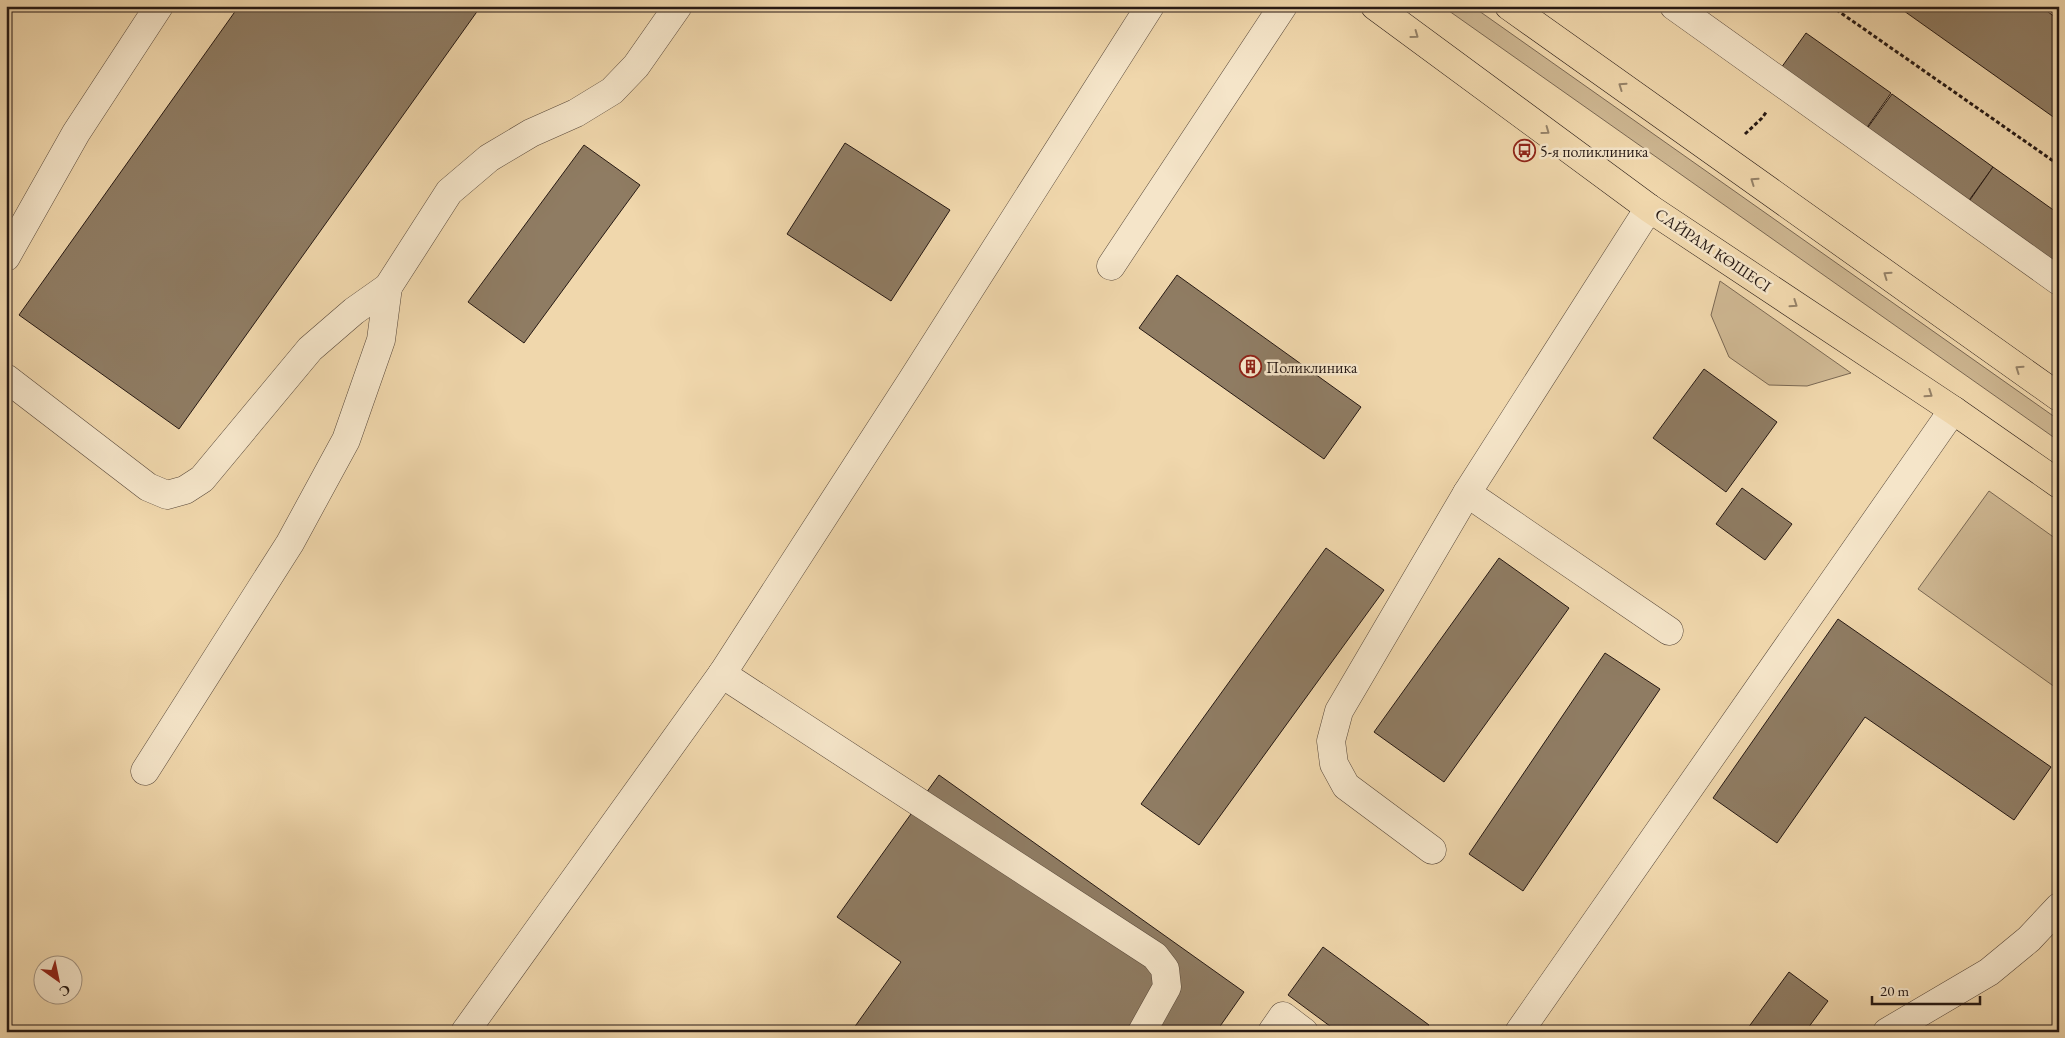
<svg xmlns="http://www.w3.org/2000/svg" width="2065" height="1038" viewBox="0 0 2065 1038" font-family="'EB Garamond',serif">
	<style>
		.green { fill: #ceb792; stroke: #7a6853 }
		.building { fill: #8f7c63; stroke: #261914 }
		.lines { fill: none; stroke-linecap: round; stroke-linejoin: round }
		.minor-casing { stroke: #58483a; stroke-width: 29 }
		.major-casing { stroke: #261914; stroke-width: 29 }
		.path { stroke: #261914; stroke-width: 3; stroke-dasharray: 4 2.5; stroke-linecap: butt }
		.minor { stroke: #f5e5c9; stroke-width: 28 }
		.major { stroke: #f0d7ac; stroke-width: 28 }
		.oneway { stroke: #958268 }
		.labels { text-anchor: middle; dominant-baseline: central; stroke-width: 5; stroke-linejoin: round; paint-order: stroke }
		.poi-label { font-size: 16px; fill: #261914; stroke: #f5e5c9; text-anchor: start }
		.street-label { font-size: 16px; fill: #261914; stroke: #f5e5c9 }
	</style>
	<rect width="100%" height="100%" fill="#f0d7ac"/>
	<filter id="stains"><feTurbulence type="fractalNoise" baseFrequency=".004" numOctaves="4"/><feColorMatrix values="0 0 0 0 .2 0 0 0 0 .09 0 0 0 0 .02 0 0 0 .5 -.17"/></filter>
	<radialGradient id="worn" r=".72"><stop offset=".6" stop-color="#630" stop-opacity="0"/><stop offset="1" stop-color="#630" stop-opacity=".3"/></radialGradient>
	<g class="green">
		<path d="M1442,6h30l587,414v21z"/>
		<path d="M1720,281l131,92 -44,13 -38,-1 -40,-28 -18,-42z"/>
		<path d="M1989,491l70,50v149l-141,-101z"/>
	</g>
	<g class="building">
		<path d="M239,6h242l-302,423 -160,-114z"/>
		<path d="M1897,6h143l19,14v101z"/>
		<path d="M1806,33l85,60 -30,43 -85,-61z"/>
		<path d="M1892,94l101,73 -31,43 -101,-73z"/>
		<path d="M845,143l105,67 -59,91 -104,-67z"/>
		<path d="M584,145l56,40 -116,158 -56,-41z"/>
		<path d="M1993,167l66,47v65l-96,-69z"/>
		<path d="M1177,275l184,132 -37,52 -185,-131z"/>
		<path d="M1704,369l73,53 -51,70 -73,-54z"/>
		<path d="M1742,488l50,36 -27,36 -49,-36z"/>
		<path d="M1326,548l58,42 -185,255 -58,-41z"/>
		<path d="M1499,558l70,50 -125,174 -70,-50z"/>
		<path d="M1838,619l213,148 -37,53 -149,-103 -88,126 -64,-45z"/>
		<path d="M1605,653l55,36 -137,202 -54,-37z"/>
		<path d="M939,775l305,217 -28,40h-365l50,-70 -64,-45z"/>
		<path d="M1323,947l106,78 -5,7h-86l-50,-37z"/>
		<path d="M1789,972l39,29 -23,31h-60z"/>
	</g>
	<g class="lines">
		<defs>
			<g id="minor">
				<path d="M1674,6l385,275"/>
				<path d="M6,257l70,-124 83,-127"/>
				<path d="M1111,266l172,-260"/>
				<path d="M6,378l142,109 19,8 18,-5 17,-11 108,-130 44,-38 34,-24 61,-95 40,-34 42,-25 45,-20 36,-22 24,-25 42,-60"/>
				<path d="M1467,493l202,138"/>
				<path d="M722,674l433,282 10,13 2,18 -25,45"/>
				<path d="M145,771l145,-228 56,-103 35,-100 7,-53"/>
				<path d="M1432,850l-86,-64 -12,-22 -3,-23 8,-30 128,-218 182,-285"/>
				<path d="M465,1032l257,-358 190,-294 238,-374"/>
				<path d="M1272,1032l11,-16 21,16"/>
				<path d="M1519,1032l434,-622"/>
				<path d="M1887,1032l102,-60 40,-33 30,-32"/>
			</g>
			<g id="major">
				<path d="M1375,6l274,202 304,202 106,74"/>
				<path d="M1509,6l550,391"/>
			</g>
		</defs>
		<use href="#minor" class="minor-casing"/>
		<use href="#major" class="major-casing"/>
		<g class="path">
			<path d="M1831,6l228,159"/>
			<path d="M1745,134l17,-16 5,-7"/>
		</g>
		<use href="#minor" class="minor"/>
		<use href="#major" class="major"/>
	</g>
	<defs><path id="oneway-chevron" d="M-2-3.5L2.5 0L-2 3.5" fill="none" stroke-width="1.6" stroke-linecap="round" stroke-linejoin="round" transform="scale(1.25)"/></defs>
	<g class="oneway">
		<use href="#oneway-chevron" transform="translate(1415 35) rotate(36)"/>
		<use href="#oneway-chevron" transform="translate(1622 86) rotate(-145)"/>
		<use href="#oneway-chevron" transform="translate(1546 131) rotate(36)"/>
		<use href="#oneway-chevron" transform="translate(1754 181) rotate(-145)"/>
		<use href="#oneway-chevron" transform="translate(1887 275) rotate(-145)"/>
		<use href="#oneway-chevron" transform="translate(1794 304) rotate(34)"/>
		<use href="#oneway-chevron" transform="translate(2019 369) rotate(-145)"/>
		<use href="#oneway-chevron" transform="translate(1929 394) rotate(34)"/>
	</g>
	<defs>
		<symbol id="bus-ring" viewBox="-11 -11 22 22"><circle r="9.5" fill="#f5e5c9" stroke="#8f2418" stroke-width="1.5"/><path d="M-5-6H5V4H4V6H2V4H-2V6H-4V4H-5ZM-3.5-4V0h7V-4ZM-3.5 1.2v1.5H-2V1.2ZM2 1.2v1.5H3.5V1.2Z" fill="#8f2418"/></symbol>
		<symbol id="building-ring" viewBox="-11 -11 22 22"><circle r="9.5" fill="#f5e5c9" stroke="#8f2418" stroke-width="1.5"/><path d="M-4-6H4V6H1V3H-1V6H-4ZM-2.5-4.3h1.7v1.8h-1.7ZM.8-4.3h1.7v1.8H.8ZM-2.5-1h1.7V.8h-1.7ZM.8-1h1.7V.8H.8Z" fill="#8f2418"/></symbol>
	</defs>
	<g fill-rule="evenodd">
		<use href="#bus-ring" x="1512" y="138" width="25" height="25"/>
		<use href="#building-ring" x="1238" y="354" width="25" height="25"/>
	</g>
	<g class="labels">
		<g class="poi-label">
			<text x="1540" y="151">5-я поликлиника</text>
			<text x="1266" y="367">Поликлиника</text>
		</g>
		<g class="street-label">
			<text transform="translate(1713 250) rotate(34)">САЙРАМ КӨШЕСІ</text>
		</g>
	</g>
	<rect width="2065" height="1038" fill="none" stroke="#f0d7ac" stroke-width="25"/>
	<rect x="8" y="8" width="2050" height="1023" fill="none" stroke="#261914" stroke-width="2.5"/>
	<rect x="12" y="12" width="2040" height="1013" fill="none" stroke="#261914"/>
	<g transform="translate(58 980) rotate(147)"><circle r="24" fill="#f5e5c9" stroke="#a29381"/>
	<path d="M0-4L9 19L0 12L-9 19Z" fill="#8f2418"/>
	<text y="-8" font-size="14" font-weight="bold" text-anchor="middle" fill="#261914">С</text>
	</g>
	<path d="M1872 996v8h108v-8" fill="none" stroke="#261914" stroke-width="2.5"/>
	<text x="1880" y="996" font-size="15" fill="#261914" stroke="#f5e5c9" stroke-width="4" paint-order="stroke">20 m</text>
	<rect width="100%" height="100%" filter="url(#stains)"/>
	<rect width="100%" height="100%" fill="url(#worn)"/>
</svg>
